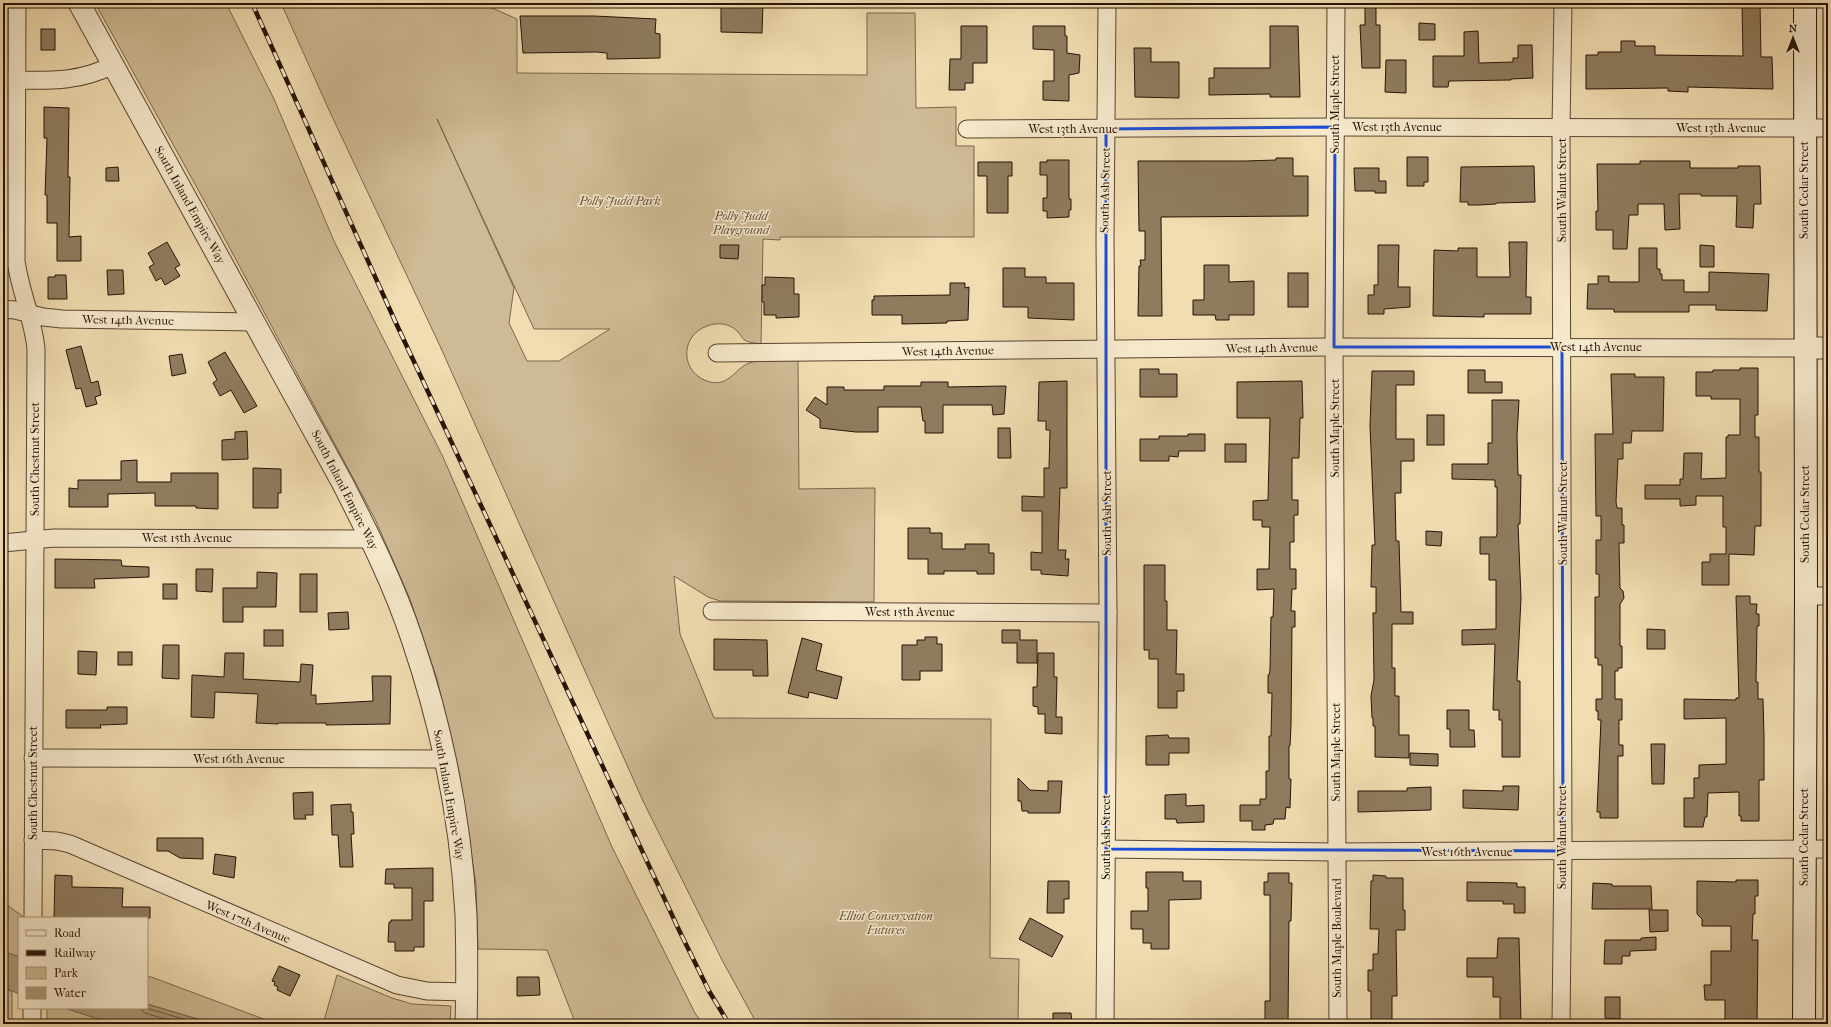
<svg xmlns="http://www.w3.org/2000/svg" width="1831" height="1027" viewBox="0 0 1831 1027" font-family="'IM FELL French Canon',serif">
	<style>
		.green { fill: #ceba94; stroke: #7a664d; fill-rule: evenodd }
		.water { fill: #ac9877; stroke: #76624a }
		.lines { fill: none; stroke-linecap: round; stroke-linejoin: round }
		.shore { stroke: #68553e; stroke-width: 1 }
		.building { fill: #8f7c5f; stroke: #251206 }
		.minor-casing { stroke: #584531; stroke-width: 19 }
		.tertiary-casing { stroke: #584531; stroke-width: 23 }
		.secondary-casing { stroke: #251206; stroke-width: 24 }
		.minor { stroke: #f6e9cc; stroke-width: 17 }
		.tertiary { stroke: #f6e9cc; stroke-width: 21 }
		.secondary { stroke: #f6e9cc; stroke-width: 22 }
		.rail-casing { stroke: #251206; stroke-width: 4.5 }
		.rail { stroke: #f6e9cc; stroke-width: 3; stroke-dasharray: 9; stroke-linecap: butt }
		.marked { fill: none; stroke: #1d4ed8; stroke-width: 3; stroke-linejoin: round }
		.labels { text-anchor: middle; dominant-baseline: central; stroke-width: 3; stroke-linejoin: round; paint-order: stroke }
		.street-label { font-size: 12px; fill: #251206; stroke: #f6e9cc }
		.park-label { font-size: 12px; font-style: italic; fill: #604d38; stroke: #f6e9cc }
	</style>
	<rect width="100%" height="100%" fill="#f1ddb1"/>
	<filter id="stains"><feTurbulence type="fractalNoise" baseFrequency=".005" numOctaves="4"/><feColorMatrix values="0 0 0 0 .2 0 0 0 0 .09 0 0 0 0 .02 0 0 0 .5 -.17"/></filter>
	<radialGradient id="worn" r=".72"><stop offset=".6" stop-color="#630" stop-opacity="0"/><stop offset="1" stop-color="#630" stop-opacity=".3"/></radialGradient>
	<g class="green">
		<path d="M95,3h131l48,96 60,142 109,216 169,390 83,166 8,11h-140l12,-2 -28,-72 -69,-1 -2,-64 -17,-114 -22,-92 -27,-80 -35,-80 -163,-304z"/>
		<path d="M281,3h209v4l27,12v54l350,2v-62h48l1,95 40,-1v39h18v91h-194v3l-17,-1 -2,105c-5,-1 -10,-1 -15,-3 -4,-2 -5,-6 -8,-9 -8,-9 -21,-10 -31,-6 -28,10 -27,48 3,56 20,5 26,-16 42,-20 14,-4 31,-2 46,-2l1,129 76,-1 -1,114 -154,-1 -12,-4 -34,-21 6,58 34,84 277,1 -1,239 29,1 -1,65h-261l-35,-64 -79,-159 -203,-455 -111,-236zM437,119l97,210h76l-51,32h-32l-18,-38 5,-35z"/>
		<path d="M3,902l22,16h-6v39l-16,-6z"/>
		<path d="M337,975l55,23 20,6 39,2 -1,18h-127z"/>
		<path d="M147,976l7,2 123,46h-63l-67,-20z"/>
		<path d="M3,987l9,5v32h-9z"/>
		<path d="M47,1008h18l48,16h-66z"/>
	</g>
	<g class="water">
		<path d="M3,951l16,6v37l-16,-7z"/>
		<path d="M147,1004l67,20h-101l-48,-16h82z"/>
	</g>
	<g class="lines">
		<g class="shore">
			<path d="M139,1008l6,5 37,11"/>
			<path d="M146,1008l54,16"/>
		</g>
	</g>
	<g class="building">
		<path d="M721,3h42l-1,30 -41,-1z"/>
		<path d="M1365,3h11v22h4v43h-18l-2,-43h5z"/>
		<path d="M1742,3h18l1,54h11l1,32 -85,-2v5l-20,-1v-3l-82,1v-34h12v-3h23v-11h14v5h20v9l88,1z"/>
		<path d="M520,16h74l62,3 -1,14 5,1v24l-53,1v-6l-11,-1 -73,1z"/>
		<path d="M1419,23l16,1v16h-16z"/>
		<path d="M961,26h26v37h-14v20h-8v7h-16l1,-31h11z"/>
		<path d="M1033,26h32v10h2v17l13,2 -1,18 -10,2v26l-26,-1v-19h11v-31l-21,-1z"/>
		<path d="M1270,26h28l2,71h-30v-3l-61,1v-17h5v-10h56z"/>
		<rect x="41" y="29" width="14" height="21"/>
		<path d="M1478,31l1,32 34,-1v-4h5v-13h14l1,33 -22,1v1l-62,1 -1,6h-15v-31h31v-24z"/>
		<path d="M1134,48h17v14h28v36l-44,-1z"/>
		<path d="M1386,60h20v33l-21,-1z"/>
		<path d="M44,107l25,1 -1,69h2l-1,60 12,-1v25h-24v-38h-10v-28h-2l2,-57h-3z"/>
		<path d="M1407,157h21v25h-4v4h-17z"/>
		<path d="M1276,158h17v18h15v40l-147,1 1,99h-24l1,-50h2l-1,-6h5v-29h-6l-1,-70h107l31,-1z"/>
		<path d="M1047,160h22v39h2v11h-2v7l-22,1v-7h-4v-13h4v-23h-7v-13h7z"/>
		<path d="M1640,161h50v7h48v-2h22l1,38h-7l-1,24 -17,-1 1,-31h-36v-2h-22l1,35 -15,1 -1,-26h-26v11h-9l-2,34h-14v-19h-17v-19h2l-1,-47h43z"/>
		<path d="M978,162h34v14h-4v37h-21v-37h-9z"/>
		<path d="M1534,166l1,36 -39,1v1l-17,1h-11v-3h-8l1,-35z"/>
		<path d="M118,167l1,14h-13v-13z"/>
		<path d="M1354,168h25v13h7v12h-11v-2h-20z"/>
		<path d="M167,242l13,23 -5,3 5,8 -15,9 -4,-7 -5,3 -7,-14 5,-3 -6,-11z"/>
		<path d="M1509,242h18l-1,55h5v17h-47v3l-51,-1 1,-66 24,1v-3h19v29h33z"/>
		<path d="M720,245h19l-1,14 -18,-1z"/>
		<path d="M1378,245h21l-1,42h12v20l-26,2v5h-16v-19h6v-10h4z"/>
		<path d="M1700,245l14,1v21h-14z"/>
		<path d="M1639,248h18v21h3v5h2v6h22v12h25v-20l60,2 -2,37 -51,-1v-5h-27v7h-75v-3h-27l1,-25h10v-8h11v6h30z"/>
		<path d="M1204,265h25v17l25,-1v34h-25v5h-13l-1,-5h-22v-15h11z"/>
		<path d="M1003,268h22v9h21v6h28v37l-46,-2v-11h-25z"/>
		<path d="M107,270h16l1,24 -16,1z"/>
		<rect x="1288" y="273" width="20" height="34"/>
		<path d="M55,275h11l1,24h-19v-22h7z"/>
		<path d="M765,277l29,1v16h5v23l-23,1v-3h-12v-13h-2v-17h3z"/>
		<path d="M950,283h15v5l4,-1 -1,33 -21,1v2l-45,1v-9h-30v-15h2v-4l76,-1z"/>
		<path d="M81,346l10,37 7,-2 3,14 -6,2 2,7 -11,3 -5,-19 -5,1 -10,-39z"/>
		<path d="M225,352l32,54 -13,7 -13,-23 -11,6 -7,-13 4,-3 -9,-18z"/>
		<path d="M182,354l4,19 -14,3 -3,-20z"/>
		<path d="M1740,368h18v47h-3v22h4v35h2v54h-6l-1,29 -25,-1v31h-27v-23h8v-8h16v-27h-3v-31h-27v9l-16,1v-7h-35v-14h35v-6h3l1,-26h18l-1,26 25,-1v-41h2v-2h12v-36h-29v-3h-15v-24h17v-2h27z"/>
		<path d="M1140,369h19v5h18v23h-37z"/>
		<path d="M1468,370h17v12h17v11h-34z"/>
		<path d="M1372,371h42v14h-18v54h18v22h-13v32h-6l1,48h3l2,71h12v12h-21v44h3v28h4v39h10v23l-34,-1v-31h-2v-8h-1l-1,-22 3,-16 -1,-67h3v-26h-5l1,-42h3l-5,-119z"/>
		<path d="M1611,374h24v3h29l-1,54h-31l-1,12h-8v16h-5l-2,43 1,6h5v17h2v18h-5l1,45 3,3 1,7 -4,6v42h2v22h-4v3h-3v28h7v21h-3v25h4v11h-5v62h-18v-6h-3l4,-92h-3v-9h-2v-12h6v-34h-4v-7h-3v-61h4v-23h-3v-34h5v-24h-5l-1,-82h18z"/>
		<path d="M1067,381v107h-7l-2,62h8l-1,9h4l-1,17 -27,-2v-4h-10v-18l11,1v-42h-20v-15l22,1v-29h5l1,-38h-4v-9h-8l1,-39z"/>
		<path d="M1302,381l1,37h-3l-1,40h-7v42h6v15h-4v27h-4v27h6v20h-4l-1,22h4v16h-3l-1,98 -1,21h-1v33h2l-1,29 -4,-1 -1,12h-11l-1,5 -8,1v5h-13v-9h-12v-16h20v-6h6v-28h3v-35h2l1,-43h-4v-18h1l1,-5 1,-53h2l1,-28 -17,1v-21h12l1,-42h-8v-7h-9v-19l15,-1 2,-82h-33v-36z"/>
		<path d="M921,382h27v5l58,-1 -2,28 -11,1 -1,-10h-49v28h-18v-12h-2l-2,-14h-43v25h-22l-36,-4v-9l-14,-9 9,-13 12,8v-18h17v3h40v-4h37z"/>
		<path d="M1492,400h27l-2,36 1,39h3l-1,49h-2l3,74 -4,83h3v76h-18v-37h-3v-10h-6l2,-66 -33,1v-15l34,-1v-49h-7v-26h-9v-17h16l1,-3v-47h-2v-7l-43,-1v-15h36v-21h4z"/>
		<rect x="1427" y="415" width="17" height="30"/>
		<path d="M998,428h12l1,30h-13z"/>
		<path d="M247,431l1,28 -26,1v-20l13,-1v-7z"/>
		<path d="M1188,434h17v17h-26l-1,6 -9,-1v5h-29v-22h19v-3h29z"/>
		<rect x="1225" y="444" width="21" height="18"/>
		<path d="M137,460v22h34v-9h47v36l-22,-1v-2h-41v-13l-47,1v13h-39v-19l9,1v-9h43v-19z"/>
		<path d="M253,468l28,1v24h-3v15h-25z"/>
		<path d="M908,528h22v5h12v16h23v-5h24v9h5v21h-17v-3h-33v3h-16v-15h-20z"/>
		<path d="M1426,531l16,1 -1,14 -15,-1z"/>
		<path d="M55,559l66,1 1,6 27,1v10l-55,2 1,9h-40z"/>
		<path d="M1144,565h21v36h2v29h10l-1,44h8v17h-7v17h-19v-49h-9v-9h-5z"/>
		<path d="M196,569h17l-1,23 -16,-1z"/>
		<path d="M257,572l20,1 -1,34h-33v15h-20v-34h34z"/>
		<rect x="300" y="574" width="17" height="38"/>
		<rect x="163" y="584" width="14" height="15"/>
		<path d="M1736,596h14v8h7l-1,10h3v12h-2l-1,56h2v17h5l1,37v44h-5v41h-18v-5h-2v-24l-31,1 -1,24h-2l-2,10h-19v-29h10v-20h5v-13l27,-1v-46l-42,1v-20l52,1v-2h3z"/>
		<path d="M348,612l1,17 -20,1 -1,-17z"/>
		<path d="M1647,629l18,1v19h-18z"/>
		<rect x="264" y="630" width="19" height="16"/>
		<path d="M1002,630h18v10h17v23h-20v-20h-15z"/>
		<path d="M925,637h12v7h5v27h-22v9h-18v-35h15v-5h8z"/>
		<path d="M802,638l20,6 -6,26 26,7 -5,22 -28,-7 -1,6 -20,-5z"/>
		<path d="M714,639l53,1 1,36h-15v-6h-39z"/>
		<path d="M163,645h16v34l-17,-1z"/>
		<path d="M78,651l19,1 -1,23 -18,-1z"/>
		<rect x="118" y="652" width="14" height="13"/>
		<path d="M225,653h19l-1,26 57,3 1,-18 12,1 -2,30h5v9l57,-3 -1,-25h19l-1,48 -64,1v-2h-48v1l-22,-1 2,-29 -43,-2 -1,26 -23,-1 1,-42 32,2z"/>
		<path d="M1038,653h16v24h3l-1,40h6v17l-17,-1v-19h-7v-7l-5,-1v-19h4z"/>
		<path d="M107,707h20v17l-27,1 1,3h-35v-18h41z"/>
		<path d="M1447,710h22v20h5l1,17h-25v-18h-3z"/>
		<path d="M1168,735l1,3h20v15h-20v12h-23v-29z"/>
		<path d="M1651,744h14l-1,40h-12z"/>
		<path d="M1410,753l28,1v12l-28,-1z"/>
		<path d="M1018,778l12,12 18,1v-10h14l-2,32h-32v-2h-6l-1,-10h-3z"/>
		<path d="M1503,786h16l-1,24 -55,-2v-18l40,1z"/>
		<path d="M1431,787v23l-73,2v-21h49v-3z"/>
		<path d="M313,792v23h-8l1,4h-12l-1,-26z"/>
		<path d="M1186,794v12l18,-1v17l-27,1 -1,-4h-11v-24z"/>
		<path d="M351,804v8h2l1,22h-3l2,33h-13l-2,-32h-6l-1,-30z"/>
		<path d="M157,838h46v21l-23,-1 -12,-7h-11z"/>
		<path d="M215,854l21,3 -2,21 -21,-4z"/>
		<path d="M433,868v33h-9v46h-10v4h-19v-9h-7l1,-20h2v-2h21v-32h-18v-4h-9l1,-15z"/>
		<path d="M1146,872h37v9h18v18l-32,1v49h-18v-6h-8v-14h-12v-18h17v-23h-2z"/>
		<path d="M1268,873h21v10h3l-1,38h-2l-1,103 -23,-1v-22h5v-106h-6v-13h4z"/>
		<path d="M55,875l17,1v11l51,1 -1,19h28v11h-96z"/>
		<path d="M1373,875l13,1v2h17v32h2v20h-9l1,66h-5v28h-21v-33h-3v-21h5v-16h5l1,-25h-9l1,-48h2z"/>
		<path d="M1736,880h22v16h-3v18h-2l-1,26h6l-1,84h-32v-24h-20l-1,-15h7v-34h20v-25h-29v-7l-5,-5v-33l39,1z"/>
		<path d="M1048,881h21v18h-5v14h-17z"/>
		<path d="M1467,882l50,1v4h8v26h-11v-9h-11v-3h-36z"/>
		<path d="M1593,883l19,1v2h39l1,23h-60z"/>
		<path d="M1649,910h19v21l-18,1z"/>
		<path d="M1030,918l33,18 -11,21 -33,-18z"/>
		<path d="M1656,937v13l-26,1v5h-8v8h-18l1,-24h36v-2z"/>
		<path d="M1498,938h21l2,86h-21v-27h-7v-20h-26v-19h30z"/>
		<path d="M279,966l21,9 -10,21 -13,-6 1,-3 -4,-2 1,-3 -3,-1z"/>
		<path d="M517,977h22l1,18 -23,1z"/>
		<path d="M1605,997h15v22l-15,-1z"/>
		<path d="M1053,1013h18l1,11h-19z"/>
	</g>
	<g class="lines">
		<defs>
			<g id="minor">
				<path d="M17,3l-1,258c4,30 17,57 20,88l-3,569"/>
				<path d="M1336,3l-2,344 4,677"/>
				<path d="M3,80c40,0 73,4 110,-15"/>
				<path d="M967,129l368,-2 493,1"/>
				<path d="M3,309l12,1 28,7 19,2 193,3"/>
				<path d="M717,353l617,-6 471,1"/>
				<path d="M3,543l51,-5 317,1"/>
				<path d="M1806,596h22"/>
				<path d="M712,611l396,2"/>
				<path d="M33,758l412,1"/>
				<path d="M33,840l24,1 13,3 327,141 30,6 40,1"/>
				<path d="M1106,849l230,3 492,-3"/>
				<path d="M32,1024v-16"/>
				<path d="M1105,1024l3,-411 -3,-374 2,-236"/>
				<path d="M1561,1024l2,-173 -2,-723 2,-125"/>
			</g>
			<g id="tertiary">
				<path d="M79,3l264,481c26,51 51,101 69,155 30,88 49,183 54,276 1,36 1,73 0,109"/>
				<path d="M1805,348h23"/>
			</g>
			<path id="secondary" d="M1804,1024l2,-428 -1,-593"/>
		</defs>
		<use href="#minor" class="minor-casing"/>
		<use href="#tertiary" class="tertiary-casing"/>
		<use href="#secondary" class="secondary-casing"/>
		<use href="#minor" class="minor"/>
		<use href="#tertiary" class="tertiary"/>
		<use href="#secondary" class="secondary"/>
		<defs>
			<path id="rail" d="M252,3l143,318 284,609 30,61 20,33"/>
		</defs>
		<use href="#rail" class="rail-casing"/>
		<use href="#rail" class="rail"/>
	</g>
	<path class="marked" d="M1335,127l-1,220h228l1,504 -457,-2v-720z"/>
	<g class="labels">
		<g class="street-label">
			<text transform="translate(1335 104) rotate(-90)">South Maple Street</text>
			<text x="1397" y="127">West 13th Avenue</text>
			<text x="1721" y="128">West 13th Avenue</text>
			<text x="1073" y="129">West 13th Avenue</text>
			<text transform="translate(1105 190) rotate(-89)">South Ash Street</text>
			<text transform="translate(1562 190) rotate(-90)">South Walnut Street</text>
			<text transform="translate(1804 190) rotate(-90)">South Cedar Street</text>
			<text transform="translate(190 205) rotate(61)">South Inland Empire Way</text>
			<text transform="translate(128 320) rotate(1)">West 14th Avenue</text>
			<text x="1596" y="347">West 14th Avenue</text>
			<text transform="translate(1272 348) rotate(-1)">West 14th Avenue</text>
			<text transform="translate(948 351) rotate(-1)">West 14th Avenue</text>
			<text transform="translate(1335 428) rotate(-90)">South Maple Street</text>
			<text transform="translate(35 459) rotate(-90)">South Chestnut Street</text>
			<text transform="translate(345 490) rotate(63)">South Inland Empire Way</text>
			<text transform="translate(1107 513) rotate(-90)">South Ash Street</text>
			<text transform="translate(1563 513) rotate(-90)">South Walnut Street</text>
			<text transform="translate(1805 514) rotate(-90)">South Cedar Street</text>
			<text x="187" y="538">West 15th Avenue</text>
			<text x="910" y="612">West 15th Avenue</text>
			<text transform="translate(1336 752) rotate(-90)">South Maple Street</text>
			<text x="239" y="759">West 16th Avenue</text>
			<text transform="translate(33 783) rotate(-90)">South Chestnut Street</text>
			<text transform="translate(449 795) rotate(80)">South Inland Empire Way</text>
			<text transform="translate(1106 837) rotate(-90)">South Ash Street</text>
			<text transform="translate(1562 837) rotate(-90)">South Walnut Street</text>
			<text transform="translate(1804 837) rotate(-90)">South Cedar Street</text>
			<text x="1467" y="852">West 16th Avenue</text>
			<text transform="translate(248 922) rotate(23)">West 17th Avenue</text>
			<text transform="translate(1337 938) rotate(-90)">South Maple Boulevard</text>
		</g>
		<g class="park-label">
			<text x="620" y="201">Polly Judd Park</text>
			<text x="741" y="216">Polly Judd<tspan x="741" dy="14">Playground</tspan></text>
			<text x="886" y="916">Elliot Conservation<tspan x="886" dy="14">Futures</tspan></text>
		</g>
	</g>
	<rect width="1831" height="1027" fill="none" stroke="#f1ddb1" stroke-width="16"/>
	<rect x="4" y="4" width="1823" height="1019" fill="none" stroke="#251206" stroke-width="2"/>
	<rect x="8" y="8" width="1815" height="1011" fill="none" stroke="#251206"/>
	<rect x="18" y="917" width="130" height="92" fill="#f6e9cc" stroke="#a2937d"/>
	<rect x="26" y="930" width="20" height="6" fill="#f6e9cc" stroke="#a2937d"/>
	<text x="54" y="937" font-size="12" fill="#251206">Road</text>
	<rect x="26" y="950" width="20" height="6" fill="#251206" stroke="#a2937d"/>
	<text x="54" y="957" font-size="12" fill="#251206">Railway</text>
	<rect x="26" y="967" width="20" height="12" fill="#ceba94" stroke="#a2937d"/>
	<text x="54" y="977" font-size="12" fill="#251206">Park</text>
	<rect x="26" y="987" width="20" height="12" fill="#ac9877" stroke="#a2937d"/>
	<text x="54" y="997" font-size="12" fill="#251206">Water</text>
	<g transform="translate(1793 38)" stroke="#f6e9cc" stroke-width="3" paint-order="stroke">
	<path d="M0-3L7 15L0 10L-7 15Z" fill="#251206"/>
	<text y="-6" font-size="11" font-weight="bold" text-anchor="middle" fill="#251206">N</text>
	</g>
	<rect width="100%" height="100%" filter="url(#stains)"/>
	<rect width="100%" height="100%" fill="url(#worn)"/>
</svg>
